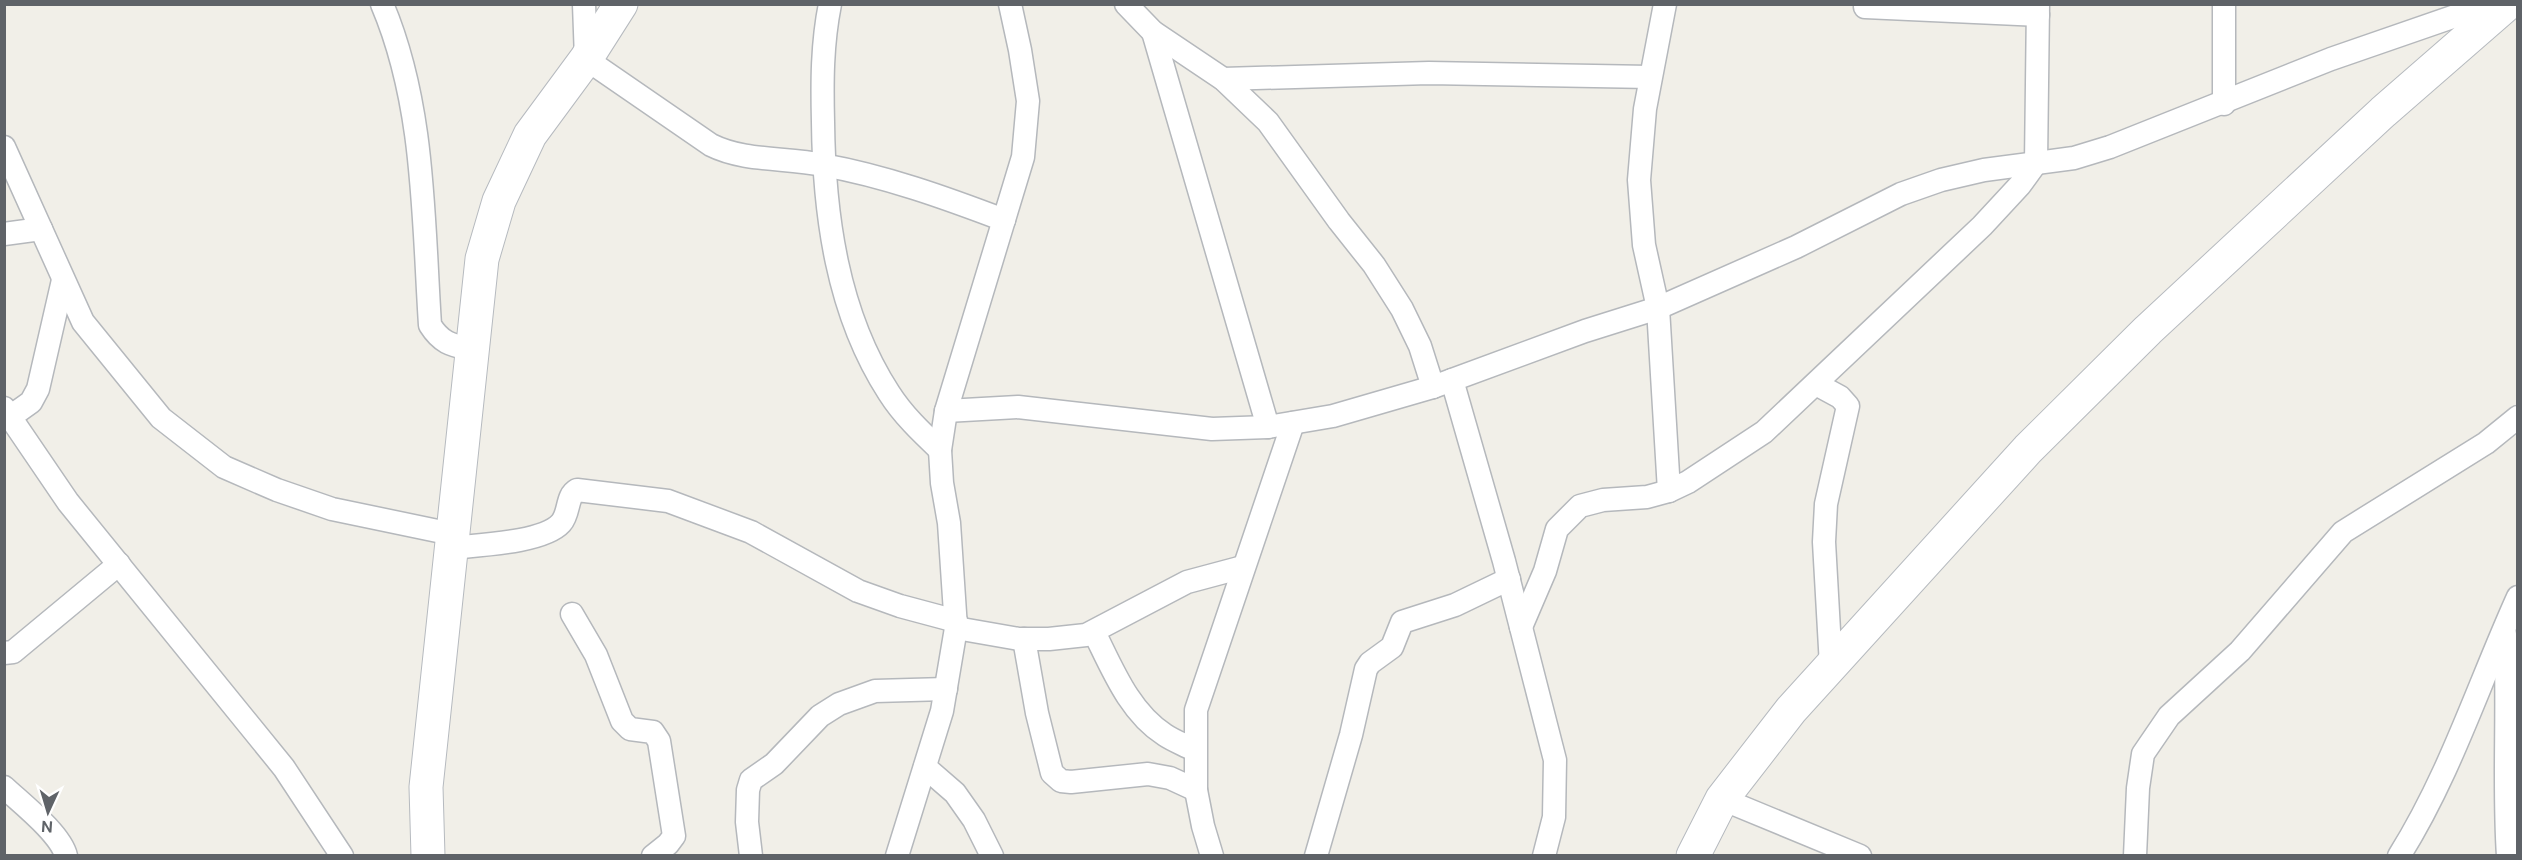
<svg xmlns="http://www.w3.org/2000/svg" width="2522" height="860" viewBox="0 0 2522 860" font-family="'DM Sans',sans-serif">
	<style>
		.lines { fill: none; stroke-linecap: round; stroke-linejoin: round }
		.street-casing { stroke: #b5b8bc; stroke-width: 25 }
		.secondary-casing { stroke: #b6babf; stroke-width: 35 }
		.street { stroke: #fff; stroke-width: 22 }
		.secondary { stroke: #fff; stroke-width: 33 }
	</style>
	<rect width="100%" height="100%" fill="#f1efe8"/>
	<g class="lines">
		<defs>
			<g id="street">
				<path d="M382,4c43,101 41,214 48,321 12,19 22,20 43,25"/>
				<path d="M584,4l2,55 125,86c34,17 75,12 112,20 62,11 123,33 181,55"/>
				<path d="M830,4c-8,40 -8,78 -7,118 1,92 14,191 66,271 14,22 32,39 51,57"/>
				<path d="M1126,4l27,28 70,47 45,43 71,99 35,44 28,44 18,37 13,41"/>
				<path d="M1665,4l-20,105 -6,71 5,65 14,63 11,183"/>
				<path d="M1865,7l173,8"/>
				<path d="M1153,32l115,395"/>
				<path d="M1223,79l206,-6 221,4"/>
				<path d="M2224,104v-100"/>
				<path d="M4,147l79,175 78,96 63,49 53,23 55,19 120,25"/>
				<path d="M4,234l37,-5"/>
				<path d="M1452,380l52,181 51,199 -1,57 -10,39"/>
				<path d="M1816,384l24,13 8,9 -22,98 -2,38 7,124"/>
				<path d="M4,408l64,94 216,266 58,88"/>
				<path d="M946,411l72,-4 194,22 56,-2 65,-11 100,-29 152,-56 73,-23 138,-61 105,-53 40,-14 43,-10 90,-12 36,-11 221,-88 159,-55"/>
				<path d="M10,417l21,-15 7,-13 25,-109"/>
				<path d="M451,548c26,-3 92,-5 110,-25 9,-10 5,-27 16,-33l91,11 83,31 107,59 42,15 56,15"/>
				<path d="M572,614l24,41 26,66 8,8 23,3 6,9 15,95 -6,8 -15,12"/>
				<path d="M1521,627l24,-56 12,-42 23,-23 23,-6 44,-3 22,-6 19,-9 76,-50 218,-206 38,-41 16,-22 2,-159"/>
				<path d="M956,628l63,11h30l37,-4 101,-53 56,-15"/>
				<path d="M1094,632c18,36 35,80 71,103 9,6 20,10 29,15"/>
				<path d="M2505,634c4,74 -2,148 3,222"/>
				<path d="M1024,639l13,74 15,60 9,8 10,1 77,-8 22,4 26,12"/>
				<path d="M4,653l9,-1 6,-5 100,-83"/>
				<path d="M925,767l30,26 19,27 18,36"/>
				<path d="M4,787c17,16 57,47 62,69"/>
				<path d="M1722,799l138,57"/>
				<path d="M751,856l-4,-34 1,-32 3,-10 23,-16 46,-48 19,-12 36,-13 71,-2"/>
				<path d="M897,856l45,-145 14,-83 -7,-105 -7,-40 -2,-33 6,-39 77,-254 5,-56 -8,-51 -10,-46"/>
				<path d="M1212,856l-9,-30 -7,-36v-80l97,-287"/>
				<path d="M1316,856l35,-121 15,-66 4,-6 22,-16 10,-25 53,-17 54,-26"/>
				<path d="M2135,856l3,-68 5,-34 26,-38 71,-65 103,-119 143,-89 32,-26"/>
				<path d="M2399,856c51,-81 80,-173 119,-259"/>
			</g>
			<g id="secondary">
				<path d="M428,856l-2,-69 56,-528 17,-58 31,-66 56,-76 35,-55"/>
				<path d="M1693,856l29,-57 69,-89 237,-261 120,-119 235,-218 124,-108"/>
			</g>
		</defs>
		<use href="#street" class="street-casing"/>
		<use href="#secondary" class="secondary-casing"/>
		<use href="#street" class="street"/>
		<use href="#secondary" class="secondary"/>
	</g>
	<rect width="2522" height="860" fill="none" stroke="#5f6368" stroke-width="12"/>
	<g transform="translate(48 812) rotate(184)" stroke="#ffffff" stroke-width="4.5" paint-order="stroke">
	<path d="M0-4.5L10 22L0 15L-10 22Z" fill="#5f6368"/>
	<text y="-9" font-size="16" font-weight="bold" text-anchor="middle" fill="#5f6368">N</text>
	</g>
</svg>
